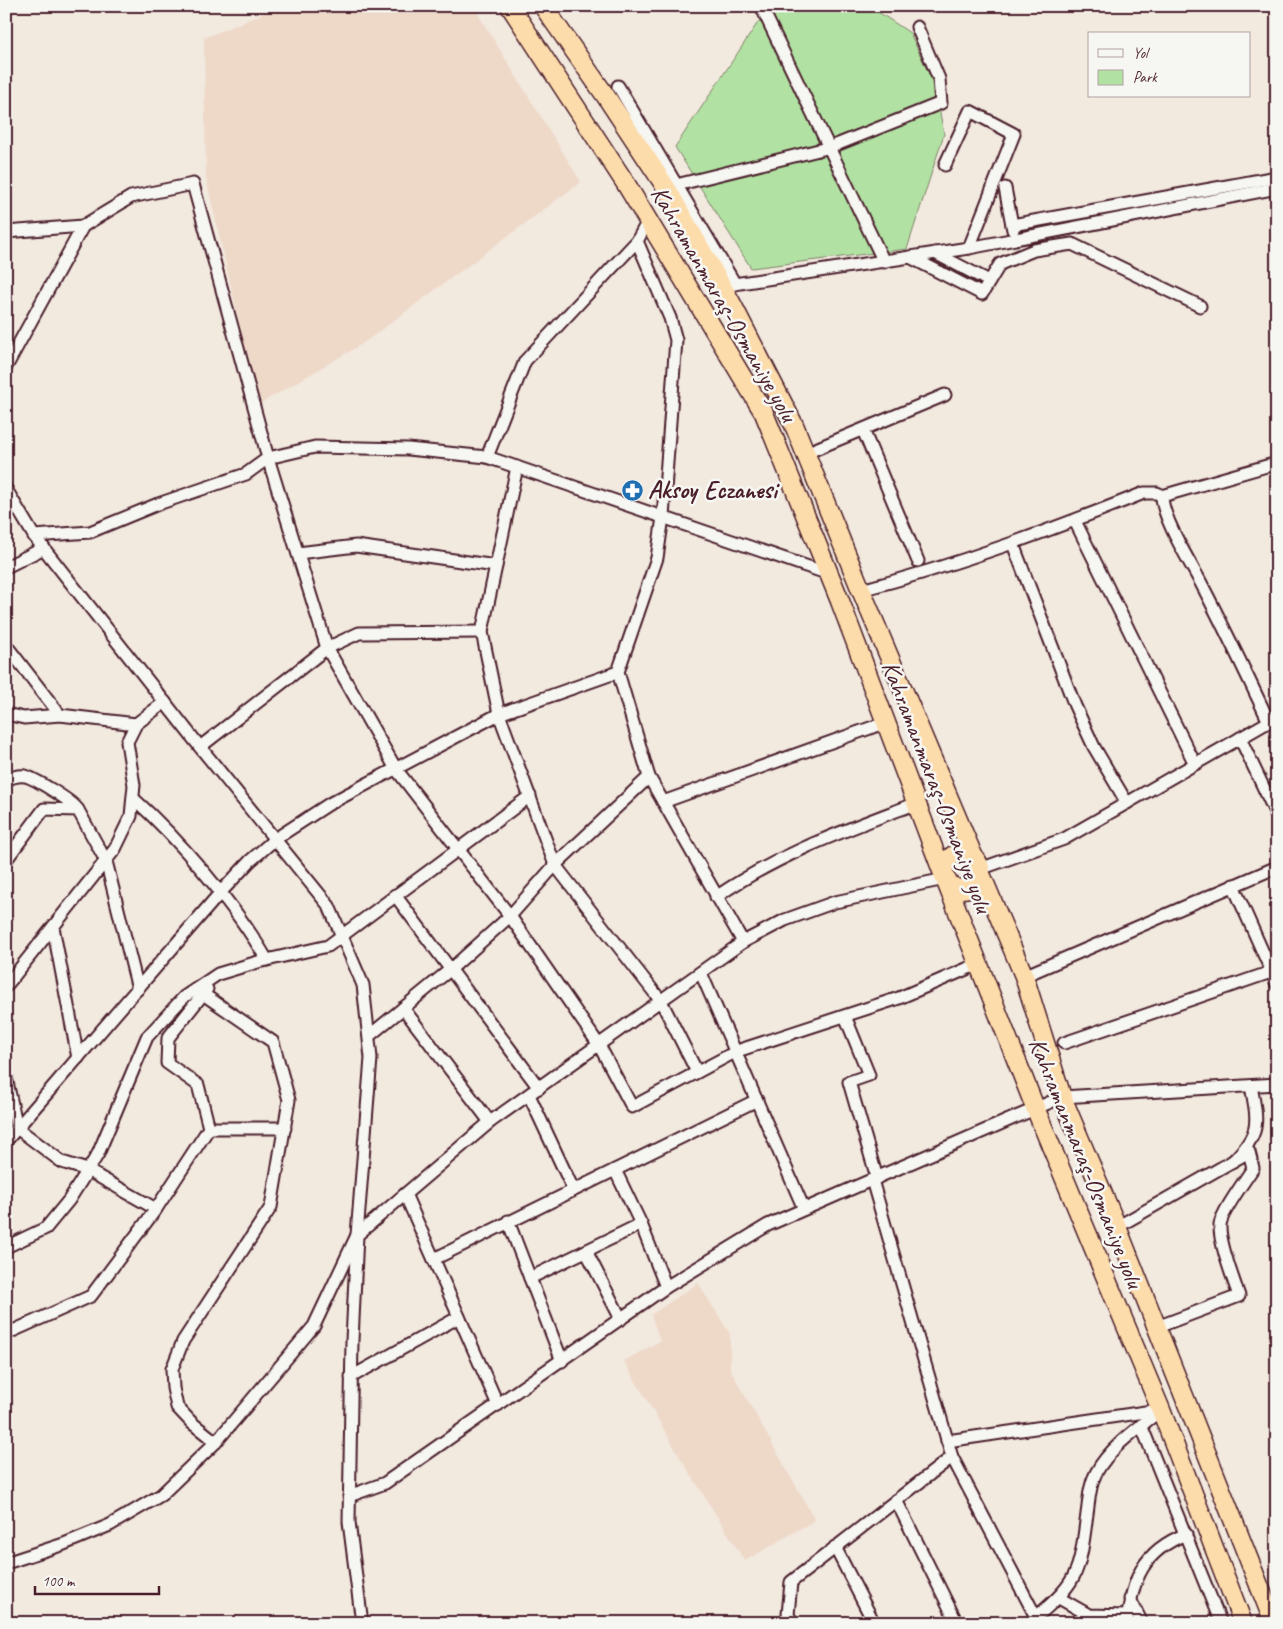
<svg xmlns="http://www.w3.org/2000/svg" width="1283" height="1629" viewBox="0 0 1283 1629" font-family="Caveat,sans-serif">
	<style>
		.built { fill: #eed9c9 }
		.green { fill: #b1e2a3; stroke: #7e8067 }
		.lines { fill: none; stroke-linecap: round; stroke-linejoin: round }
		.minor-casing { stroke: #4a1f2b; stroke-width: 15 }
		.highway-casing { stroke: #4a1f2b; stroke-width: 21 }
		.minor { stroke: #f6f6f2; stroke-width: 11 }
		.highway { stroke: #fddcac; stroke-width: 18 }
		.labels { text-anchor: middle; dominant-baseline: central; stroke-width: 5; stroke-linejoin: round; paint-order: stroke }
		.street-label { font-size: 25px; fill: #4a1f2b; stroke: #f6f6f2 }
		.poi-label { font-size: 25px; font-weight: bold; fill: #4a1f2b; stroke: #f6f6f2; text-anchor: start }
	</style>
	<rect width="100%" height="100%" fill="#f2e9df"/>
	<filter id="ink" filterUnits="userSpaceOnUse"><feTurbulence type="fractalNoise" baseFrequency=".02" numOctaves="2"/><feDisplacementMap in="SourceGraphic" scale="10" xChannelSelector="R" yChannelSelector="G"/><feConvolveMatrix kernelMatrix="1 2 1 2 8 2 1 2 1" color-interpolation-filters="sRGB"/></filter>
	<g filter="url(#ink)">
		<g class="built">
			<path d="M281,6h192l108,176 -219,162 -104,61 -52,-227 -2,-140z"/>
			<path d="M698,1283l32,51v35l85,151 -70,41 -64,-102 -57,-98 36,-20 -9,-26z"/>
		</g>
		<path class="green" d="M769,6h100l41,27 25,54 9,47 -37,115 -156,19 -76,-121z"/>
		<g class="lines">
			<defs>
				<g id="minor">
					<path d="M761,6l123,256"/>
					<path d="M618,86l117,198"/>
					<path d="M945,165l25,-54 44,23 -45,114"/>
					<path d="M676,185l155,-38 110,-44 -2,-24 -22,-52"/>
					<path d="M1005,188l8,42"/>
					<path d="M1012,225l265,-48"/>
					<path d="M6,232l77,-6 48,-29 62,-13 75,274 59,190 69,121 114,147 89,129 33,62 105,-56 162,-53 79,-34"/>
					<path d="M637,241l33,77 6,22 -13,177 -6,41 -39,114 31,105 94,165"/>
					<path d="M935,253l54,28"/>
					<path d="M910,257l72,37 18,-30 34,-14 38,-6 128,62"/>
					<path d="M721,286l248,-38 308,-60"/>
					<path d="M6,367l77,-141"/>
					<path d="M863,430l55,131"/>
					<path d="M806,453l139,-58"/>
					<path d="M487,457l38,-96 112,-120 11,-20"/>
					<path d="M517,467l-35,165 17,82 56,151 106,136 36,71"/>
					<path d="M6,489l28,47 166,211 129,159 34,79 8,73 -14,177 -5,106 -3,181 13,101"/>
					<path d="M1162,496c0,22 28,66 39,87 24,46 46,92 68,139"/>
					<path d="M1075,521l120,243"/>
					<path d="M34,536l56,-4 68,-28 88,-30 22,-16 47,-11 93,2 79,8 342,117"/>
					<path d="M1013,544l62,162 19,41 33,56"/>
					<path d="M298,553l58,-7 140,20"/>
					<path d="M6,567l38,-19"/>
					<path d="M861,590c97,-25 190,-60 283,-97h13l5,3 115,-33"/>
					<path d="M6,645l54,70 76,9"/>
					<path d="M6,714l18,4 36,-3"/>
					<path d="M1240,738l37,78"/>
					<path d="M200,747l127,-99 32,-15 123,-1"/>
					<path d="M6,780c6,-3 12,-5 19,-4 9,2 49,26 53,34"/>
					<path d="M133,798c46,41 103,108 134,162"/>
					<path d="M663,802l224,-80"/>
					<path d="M6,860l38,-51 34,1 28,51 32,128"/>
					<path d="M980,869l84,-30 213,-122"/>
					<path d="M1233,885l44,99"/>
					<path d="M395,895l144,193"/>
					<path d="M716,897c64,-44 130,-67 201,-94"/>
					<path d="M53,927l25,131"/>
					<path d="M701,973l103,236"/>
					<path d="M1024,976l253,-109"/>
					<path d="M6,986l109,-137 16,-33 3,-31 -7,-43 9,-18 29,-22"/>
					<path d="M203,994l70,48 16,58 -18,107 -88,134 -11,28 1,19 4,19 15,16 24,19"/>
					<path d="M403,1008l87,114"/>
					<path d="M845,1016l24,59 -20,7 28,96"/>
					<path d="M369,1036l82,-67 59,-53 45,-51 94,-88"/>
					<path d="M1064,1043l213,-73"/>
					<path d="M6,1077l11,51 45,34 25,8 69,39"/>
					<path d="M529,1095l44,94"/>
					<path d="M209,1128h76"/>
					<path d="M6,1141l214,-248 30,-32 25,-22 54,-35 170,-90 119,-42"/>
					<path d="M615,1170l26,54 25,63"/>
					<path d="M872,1180l80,277 84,160"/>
					<path d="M405,1194l93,211"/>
					<path d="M508,1221l54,140"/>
					<path d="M1117,1227l116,-66"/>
					<path d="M6,1247l40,-19 23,-28 29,-46 49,-117 37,-40 34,-23 40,-12 70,-16 202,-150"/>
					<path d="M586,1251l35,68"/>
					<path d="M434,1259l323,-159"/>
					<path d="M530,1278l111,-54"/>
					<path d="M1157,1327l82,-31c-6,-18 -20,-53 -19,-71 1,-12 26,-46 33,-57l-4,-16 -16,9c28,-27 25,-39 18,-75"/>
					<path d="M6,1334l85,-38 65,-87 53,-81 -11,-43 -31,-22 1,-25 39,-49"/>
					<path d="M351,1377l108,-60"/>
					<path d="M1141,1425l80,198"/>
					<path d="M947,1441l212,-31"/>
					<path d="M349,1496l36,-13 281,-196 102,-62 294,-128 215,-13"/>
					<path d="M896,1500l61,123"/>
					<path d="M835,1547l39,76"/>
					<path d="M6,1563l58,-19 46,-19 51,-30 55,-53 98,-116 43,-91 133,-113 253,-180 42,-22 50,-18 110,-23"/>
					<path d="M1059,1598l30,17 39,1"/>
					<path d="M1130,1599l12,24"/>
					<path d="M793,1623l-5,-8 3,-33 161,-125"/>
					<path d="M1029,1623c49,-41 50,-46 58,-109 2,-13 2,-28 9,-41 13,-25 43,-46 65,-63"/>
					<path d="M1127,1623c5,-44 16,-72 59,-89"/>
				</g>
				<g id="highway">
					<path d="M510,6l116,178 138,229 76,188 105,278 91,231 125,300 82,213"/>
					<path d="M543,6l62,89 62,94 66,117 61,119 67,165 163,386 38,121 55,130 157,396"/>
					<circle cx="962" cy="871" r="18"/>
				</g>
			</defs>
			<use href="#minor" class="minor-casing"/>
			<use href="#highway" class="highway-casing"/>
			<use href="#minor" class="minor"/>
			<use href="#highway" class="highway"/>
		</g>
	</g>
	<defs>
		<symbol id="pharmacy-disc" viewBox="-11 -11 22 22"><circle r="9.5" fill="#1f6fb2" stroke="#f6f6f2"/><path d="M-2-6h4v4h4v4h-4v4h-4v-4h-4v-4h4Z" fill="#fff"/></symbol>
	</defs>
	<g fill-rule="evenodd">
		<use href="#pharmacy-disc" x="620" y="478" width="25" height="25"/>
	</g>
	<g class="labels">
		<g class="street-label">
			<text transform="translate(724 304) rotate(60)">Kahramanmaraş-Osmaniye yolu</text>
			<text transform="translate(937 787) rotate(69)">Kahramanmaraş-Osmaniye yolu</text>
			<text transform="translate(1086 1163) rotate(68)">Kahramanmaraş-Osmaniye yolu</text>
		</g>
		<g class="poi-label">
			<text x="648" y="490">Aksoy Eczanesi</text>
		</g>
	</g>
	<rect width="1283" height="1629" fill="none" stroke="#f6f6f2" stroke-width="25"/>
	<rect x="12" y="12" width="1258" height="1604" fill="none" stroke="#4a1f2b" stroke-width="2" filter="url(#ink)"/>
	<rect x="1088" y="32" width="162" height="65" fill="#f6f6f2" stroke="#b1a0a2"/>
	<rect x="1098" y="49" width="25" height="8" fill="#f6f6f2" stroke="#b1a0a2"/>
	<text x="1133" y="58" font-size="15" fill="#4a1f2b">Yol</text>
	<rect x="1098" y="70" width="25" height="15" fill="#b1e2a3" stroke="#b1a0a2"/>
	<text x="1133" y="82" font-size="15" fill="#4a1f2b">Park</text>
	<path d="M35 1586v8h124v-8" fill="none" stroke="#4a1f2b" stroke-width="2.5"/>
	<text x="42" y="1586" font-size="15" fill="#4a1f2b" stroke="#f6f6f2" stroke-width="4" paint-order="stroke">100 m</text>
</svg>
